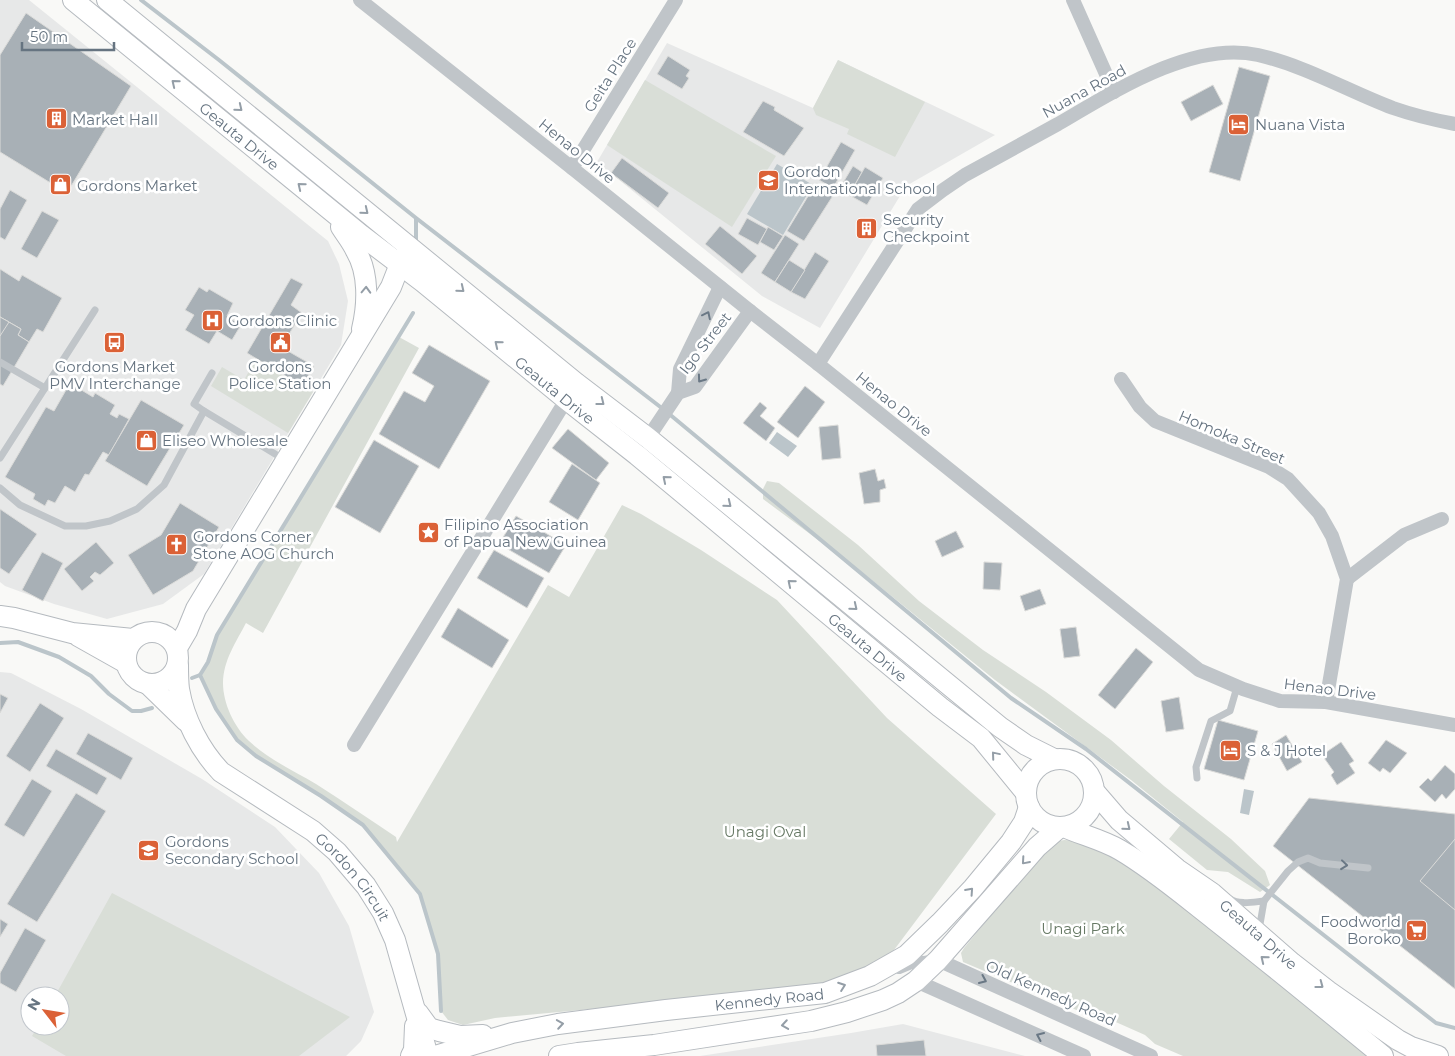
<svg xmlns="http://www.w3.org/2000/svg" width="1455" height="1056" viewBox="0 0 1455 1056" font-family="Montserrat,sans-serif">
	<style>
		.built { fill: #e7e8e8; fill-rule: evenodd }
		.green { fill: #d9ded7 }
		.water { fill: #bbc5ca }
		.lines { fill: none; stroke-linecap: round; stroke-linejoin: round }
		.stream { stroke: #bbc5ca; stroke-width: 4 }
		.building { fill: #a8b0b6; stroke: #dbdbd9 }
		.secondary-casing { stroke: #b5babf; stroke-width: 22 }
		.lane { stroke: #c0c5c9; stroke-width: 7 }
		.street { stroke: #c0c5c9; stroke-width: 14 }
		.secondary { stroke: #fff; stroke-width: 20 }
		.oneway { stroke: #949ea7 }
		.oneway2 { stroke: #6a7885 }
		.labels { text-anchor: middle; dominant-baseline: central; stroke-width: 5; stroke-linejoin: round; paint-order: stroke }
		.street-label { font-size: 15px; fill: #667481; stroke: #fff }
		.poi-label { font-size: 15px; fill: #667481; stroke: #fff; text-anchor: start }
		.park-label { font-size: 15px; fill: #677965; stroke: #fff }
	</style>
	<rect width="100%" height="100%" fill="#f9f9f7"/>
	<g class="built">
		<path d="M0,0h29l299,241 11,23 9,37 -7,44 -137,229 -41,30 -56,15 -53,-15 -49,-18 -5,-4z"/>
		<path d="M667,43l146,65 25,-48 157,75 -89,51 -86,142 -58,-32 -165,-134z"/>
		<path d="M0,672l11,1 70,36 121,70 73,48 44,46 30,53 25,86 -13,29 -15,15h-346zM30,996h30v30h-30z"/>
		<path d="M903,1024l122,32h-325l151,-23z"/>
	</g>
	<g class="green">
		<path d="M838,60l87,42 -30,55 -48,-23 2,-5 -33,-14 -3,-7z"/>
		<path d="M645,80l131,76 -44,71 -125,-82z"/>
		<path d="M399,337l20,11 -156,285 -17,-10c-10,19 -23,38 -23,60 0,20 11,44 26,58 19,18 45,30 67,43 27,17 53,35 80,53l1,5 151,-257 21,12 53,-92 19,9 60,36 76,50 110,118 109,96 -108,144 -83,35 -127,8 -183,17 -32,7 -15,-5 -7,-9 -3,-57 -18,-60 -57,-69 -42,-29 -65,-40 -19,-16 -21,-31 -16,-34 8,-13 9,-27z"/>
		<path d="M256,359l57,33 -25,41 -77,-47 11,-19 22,13z"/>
		<path d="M767,481l12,2 79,62 61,56 64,49 63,42 65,48 53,46 67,53 34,32 5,14 -10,7 -32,-20 -21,-2 -38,-31 14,-17 -52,-42 -136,-100 -127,-103 -105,-78v-10z"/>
		<path d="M1064,840c21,1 50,16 69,26l237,190h-187l-28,-12 -10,-9 -36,-16 -16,-2 -130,-55 -2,-9 3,-5 84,-102 8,-4z"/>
		<path d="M112,893l238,124 -51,39h-233l-34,-20 6,-10h22v-30h-5z"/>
	</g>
	<g class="water">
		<path d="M777,164l36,21 -30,50 -36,-21z"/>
		<path d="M777,432l20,14 -9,11 -19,-14z"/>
		<path d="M1244,789l10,2 -5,24 -9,-2z"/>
	</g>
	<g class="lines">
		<g class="stream">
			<path d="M141,0l78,60 197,158 247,191"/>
			<path d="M416,244v-25"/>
			<path d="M413,313l-196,322 -9,27 -8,13 16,34 21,31 19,16 65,40 42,29 57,69 18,60 3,57"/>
			<path d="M668,413l343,285 75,51 350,274 19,5"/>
			<path d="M0,643l18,-1 41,15 32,19 18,18 23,17h9l11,-3"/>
			<path d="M192,678l8,-3"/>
		</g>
	</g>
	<g class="building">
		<path d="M26,13l105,73 -64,107 -67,-41v-97z"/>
		<path d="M668,56l22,14 -4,6 3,2 -7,11 -25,-15z"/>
		<path d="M1239,67l31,9 -30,105 -31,-9z"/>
		<path d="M1213,85l10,19 -32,17 -10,-19z"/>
		<path d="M763,101l12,6 -1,3 30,18 -20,28 -41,-24z"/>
		<path d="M841,142l14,8 -22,38 -14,-8z"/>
		<path d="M622,158l47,35 -11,15 -47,-35z"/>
		<path d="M853,166l9,6 -11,20 -10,-6z"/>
		<path d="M865,167l18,11 -16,27 -18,-10z"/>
		<path d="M816,183l18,11 -30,47 -17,-10z"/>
		<path d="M10,190l17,10 -22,40 -5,-3v-28z"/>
		<path d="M42,211l17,9 -22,38 -16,-9z"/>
		<path d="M747,218l20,11 -9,16 -20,-11z"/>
		<path d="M864,218l13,8 -8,13 -12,-8z"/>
		<path d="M720,226l37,30 -15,18 -37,-30z"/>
		<path d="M768,227l15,9 -9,14 -14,-8z"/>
		<path d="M785,235l14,9 -24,38 -14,-9z"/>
		<path d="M815,252l14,9 -24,38 -14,-7z"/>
		<path d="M789,260l16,10 -14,22 -16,-10z"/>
		<path d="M0,269l19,12 3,-6 40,23 -19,34 -6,-3 -8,13 -11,-7 3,-6 -21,-12z"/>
		<path d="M291,278l12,6 -12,21 11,8 -21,34 33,19 -12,20 -55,-33z"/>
		<path d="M199,287l8,5 2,-3 24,14 -6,13 14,9 -9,15 -15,-9 -8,13 -24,-14 9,-15 -9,-5z"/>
		<path d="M0,317l21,12 -3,6 11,7 -26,44 -3,-2z"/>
		<path d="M0,317l9,5 -9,14z"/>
		<path d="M429,345l61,36 -51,88 -60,-35 25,-43 21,11 9,-16 -22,-13z"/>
		<path d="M70,383l23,14 2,-4 20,12 -5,9 7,4 2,-4 10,5 -20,36 -6,-3 -14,23 -4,-1 -10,18 -10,-6 -10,17 -7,-3 -3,6 -12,-7 2,-5 -30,-17 41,-70 8,4z"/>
		<path d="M805,386l20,16 -27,36 -21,-16z"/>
		<path d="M141,400l43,25 -37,61 -42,-25z"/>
		<path d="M760,402l7,6 -7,8 15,12 -9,13 -23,-18z"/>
		<path d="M838,425l3,33 -19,2 -3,-33z"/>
		<path d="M568,429l41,34 -13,17 -44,-32z"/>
		<path d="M374,440l45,26 -39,67 -45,-26z"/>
		<path d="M572,464l28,19 -22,37 -29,-18z"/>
		<path d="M875,469l3,12 6,-2 2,9 -6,2v12l-16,2 -5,-31z"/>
		<path d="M180,503l39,24 -26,44 -40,24 -25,-40 33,-20z"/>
		<path d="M0,509l37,25 -28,40 -9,-6z"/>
		<path d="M516,516l50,29 -17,28 -50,-29z"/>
		<path d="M956,531l8,16 -22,10 -7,-16z"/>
		<path d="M96,542l18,21 -14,12 -5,-3 -5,5 4,4 -12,10 -18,-22z"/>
		<path d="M494,550l50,28 -17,30 -50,-30z"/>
		<path d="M42,552l21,11 -20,38 -21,-11z"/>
		<path d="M984,562l18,1 -2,27 -17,-1z"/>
		<path d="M1040,589l6,15 -21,7 -5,-15z"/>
		<path d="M458,608l51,32 -17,28 -51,-31z"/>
		<path d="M1076,627l4,29 -16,2 -4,-29z"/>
		<path d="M1136,648l17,14 -38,47 -17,-14z"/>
		<path d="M0,694l8,4 -8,15z"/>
		<path d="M1179,697l5,32 -18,3 -5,-31z"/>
		<path d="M40,703l24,15 -34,54 -24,-16z"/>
		<path d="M1218,720l40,11 -14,49 -40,-11z"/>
		<path d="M88,733l45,25 -12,22 -45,-26z"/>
		<path d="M1286,735l16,27 -15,9 -15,-27z"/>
		<path d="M1386,740l21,13 -17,20 -7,-5 -3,4 -12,-9z"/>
		<path d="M1341,742l13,19 -5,3 6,9 -18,12 -6,-10 3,-3 -12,-17z"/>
		<path d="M56,749l51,29 -10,17 -51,-29z"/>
		<path d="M1445,765l10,9v15l-9,10 -4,-5 -7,8 -16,-15 9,-9 3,3z"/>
		<path d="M32,779l20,12 -28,46 -20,-12z"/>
		<path d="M76,793l30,18 -69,111 -30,-18z"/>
		<path d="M1309,798l146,16v175l-182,-143z"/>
		<path d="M1455,839v71l-35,-29z"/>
		<path d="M0,919l8,5 -8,13z"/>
		<path d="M25,928l21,12 -30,52 -16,-9v-10z"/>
		<path d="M924,1040l2,16h-49l-1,-11z"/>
	</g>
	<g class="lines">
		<defs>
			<g id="secondary">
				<path id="s1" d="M73,0l288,235 62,47 144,118 70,55 303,252 41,31 45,55"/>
				<path d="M107,0l469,383 72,55 352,289 26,18 28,14"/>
				<path d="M341,227c5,8 11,15 15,24 13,22 12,53 6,78"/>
				<path d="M0,616l14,2 58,15 61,6"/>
				<circle cx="152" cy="658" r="26"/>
				<path d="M78,636l48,27"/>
				<path d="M177,648l10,-17 9,-22 195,-322 9,-23 6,-10"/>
				<path id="s2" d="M178,665c0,8 0,16 1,24 5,30 21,61 42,83l92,59 24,21 29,34 17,27 12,27 33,116"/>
				<path d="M148,684l38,37"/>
				<circle cx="1060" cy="793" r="34"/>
				<path id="s3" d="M1094,791l25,29 58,49 35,24 80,70 36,28 70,49 13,7 27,9"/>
				<path d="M1064,827c18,8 39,13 56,23 34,20 64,46 95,70 56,44 112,90 168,136"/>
				<path d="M418,1013l11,15 10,3 21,5 23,-1"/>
				<path d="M411,1056l3,-6 1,-24"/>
				<path id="s4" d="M435,1056l77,-23 46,-9 108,-14 159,-17 45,-17 37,-21 33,-32 33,-35 38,-46 13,-20 5,-15"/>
				<path d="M559,1056l19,-3 76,-8 157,-24 36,-9 36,-12 15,-7 18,-12 22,-21 99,-113 23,-20"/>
			</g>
		</defs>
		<use href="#secondary" class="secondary-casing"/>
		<g class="lane">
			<path d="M0,362l45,26"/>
			<path d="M204,411l81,49"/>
			<path d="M0,458l95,-148"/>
			<path d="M0,488l20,17 45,21h21l24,-5 27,-12 27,-24 40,-74 -10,-7 18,-31"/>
			<path d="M1197,778l-1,-11 15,-46 19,-10 7,-24"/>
			<path d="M1230,899c9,6 23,3 34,2"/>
			<path d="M1259,930l5,-29 24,-30 10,-9 10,-4 12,5 48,5"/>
		</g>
		<g class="street">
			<path d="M360,0l212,168 178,143 68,53 381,306 44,19 37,12 46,1 129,23"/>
			<path d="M1073,0l41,92"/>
			<path d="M572,168l104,-168"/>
			<path d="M818,364l100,-155 25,-19 22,-15c31,-17 62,-34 93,-51 55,-32 135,-84 200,-69 48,11 90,36 135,53 20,7 41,12 62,16"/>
			<path d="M1121,379l19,28 15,14 114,46 19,12 31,34 13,23 15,43 -21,123"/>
			<path d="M678,393l2,-24 40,-82"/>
			<path d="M648,438l30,-45 17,-6 55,-76"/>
			<path d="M1347,579l57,-44 38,-16"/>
			<path d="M354,745l217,-353"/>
			<path d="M899,967l12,-5 13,1 14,-3 213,96"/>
			<path d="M916,981l168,75"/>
		</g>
		<use href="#secondary" class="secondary"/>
	</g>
	<defs><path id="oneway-chevron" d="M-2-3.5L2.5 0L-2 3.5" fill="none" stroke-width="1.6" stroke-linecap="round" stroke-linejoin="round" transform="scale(1.25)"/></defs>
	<g class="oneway">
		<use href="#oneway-chevron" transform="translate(175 83) rotate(-141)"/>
		<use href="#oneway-chevron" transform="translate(239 108) rotate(39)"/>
		<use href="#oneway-chevron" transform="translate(301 186) rotate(-141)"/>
		<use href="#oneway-chevron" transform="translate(365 211) rotate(39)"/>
		<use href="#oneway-chevron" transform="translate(461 289) rotate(39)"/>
		<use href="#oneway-chevron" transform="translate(366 290) rotate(-88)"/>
		<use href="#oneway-chevron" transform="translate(498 344) rotate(-141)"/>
		<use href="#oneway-chevron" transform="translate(601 402) rotate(38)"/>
		<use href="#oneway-chevron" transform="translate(666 479) rotate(-140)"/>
		<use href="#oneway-chevron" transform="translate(728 504) rotate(39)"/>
		<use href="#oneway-chevron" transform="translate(791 583) rotate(-140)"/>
		<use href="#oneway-chevron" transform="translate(854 607) rotate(39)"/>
		<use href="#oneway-chevron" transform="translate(995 755) rotate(-130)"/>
		<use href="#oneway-chevron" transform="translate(1127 827) rotate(39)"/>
		<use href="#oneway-chevron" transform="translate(1025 861) rotate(131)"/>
		<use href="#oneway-chevron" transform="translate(970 891) rotate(-48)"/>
		<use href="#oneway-chevron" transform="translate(1264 959) rotate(-141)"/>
		<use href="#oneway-chevron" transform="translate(1320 985) rotate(37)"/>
		<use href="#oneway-chevron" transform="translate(842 986) rotate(-20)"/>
		<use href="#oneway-chevron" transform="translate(560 1024) rotate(-9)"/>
		<use href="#oneway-chevron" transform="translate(785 1025) rotate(171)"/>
	</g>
	<g class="oneway2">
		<use href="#oneway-chevron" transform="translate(707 315) rotate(-64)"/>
		<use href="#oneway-chevron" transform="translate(701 379) rotate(126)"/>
		<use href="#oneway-chevron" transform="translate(1344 865) rotate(6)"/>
		<use href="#oneway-chevron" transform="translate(983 980) rotate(24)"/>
		<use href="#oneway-chevron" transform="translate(1040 1036) rotate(-156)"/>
	</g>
	<defs>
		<symbol id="building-square" viewBox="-11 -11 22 22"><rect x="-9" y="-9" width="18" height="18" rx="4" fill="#db6136" stroke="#fff"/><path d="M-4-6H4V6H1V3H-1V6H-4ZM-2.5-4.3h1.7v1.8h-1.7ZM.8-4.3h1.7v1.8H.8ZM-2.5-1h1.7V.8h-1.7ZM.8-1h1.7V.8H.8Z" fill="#fff"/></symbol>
		<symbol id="hotel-square" viewBox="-11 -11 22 22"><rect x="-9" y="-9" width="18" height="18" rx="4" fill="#db6136" stroke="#fff"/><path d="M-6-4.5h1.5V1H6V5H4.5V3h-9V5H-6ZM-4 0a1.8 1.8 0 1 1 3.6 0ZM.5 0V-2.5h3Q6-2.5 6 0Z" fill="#fff"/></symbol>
		<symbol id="school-square" viewBox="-11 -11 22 22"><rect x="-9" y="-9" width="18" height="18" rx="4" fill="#db6136" stroke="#fff"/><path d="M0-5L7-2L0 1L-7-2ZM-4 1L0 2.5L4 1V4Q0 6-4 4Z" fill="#fff"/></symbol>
		<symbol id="shop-square" viewBox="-11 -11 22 22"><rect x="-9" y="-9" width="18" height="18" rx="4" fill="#db6136" stroke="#fff"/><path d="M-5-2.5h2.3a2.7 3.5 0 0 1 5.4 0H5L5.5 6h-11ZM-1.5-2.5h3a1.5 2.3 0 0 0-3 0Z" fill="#fff"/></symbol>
		<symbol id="hospital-square" viewBox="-11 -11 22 22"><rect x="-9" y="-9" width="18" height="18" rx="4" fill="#db6136" stroke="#fff"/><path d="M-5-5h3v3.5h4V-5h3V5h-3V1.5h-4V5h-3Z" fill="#fff"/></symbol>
		<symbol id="bus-square" viewBox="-11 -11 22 22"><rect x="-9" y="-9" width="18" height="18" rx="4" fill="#db6136" stroke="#fff"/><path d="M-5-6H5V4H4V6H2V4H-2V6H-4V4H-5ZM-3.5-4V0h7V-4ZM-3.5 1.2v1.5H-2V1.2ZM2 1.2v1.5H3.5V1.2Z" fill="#fff"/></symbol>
		<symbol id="civic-square" viewBox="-11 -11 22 22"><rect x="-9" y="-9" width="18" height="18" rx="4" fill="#db6136" stroke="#fff"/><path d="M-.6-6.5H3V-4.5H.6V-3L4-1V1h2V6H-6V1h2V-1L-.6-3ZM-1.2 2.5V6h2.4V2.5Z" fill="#fff"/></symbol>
		<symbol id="sight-square" viewBox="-11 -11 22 22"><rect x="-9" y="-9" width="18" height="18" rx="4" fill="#db6136" stroke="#fff"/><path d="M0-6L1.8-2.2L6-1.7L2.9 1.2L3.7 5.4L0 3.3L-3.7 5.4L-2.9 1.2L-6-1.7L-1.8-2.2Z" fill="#fff"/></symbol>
		<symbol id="church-square" viewBox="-11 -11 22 22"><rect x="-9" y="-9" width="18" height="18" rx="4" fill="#db6136" stroke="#fff"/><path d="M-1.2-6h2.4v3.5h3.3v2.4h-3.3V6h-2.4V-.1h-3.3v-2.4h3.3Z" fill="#fff"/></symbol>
		<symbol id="supermarket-square" viewBox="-11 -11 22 22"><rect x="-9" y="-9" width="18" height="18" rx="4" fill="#db6136" stroke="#fff"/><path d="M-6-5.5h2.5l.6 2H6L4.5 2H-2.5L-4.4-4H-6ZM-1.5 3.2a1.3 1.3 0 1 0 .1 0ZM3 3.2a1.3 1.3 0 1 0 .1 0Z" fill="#fff"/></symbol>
	</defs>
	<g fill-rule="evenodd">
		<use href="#building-square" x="44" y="106" width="25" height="25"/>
		<use href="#hotel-square" x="1226" y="112" width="25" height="25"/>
		<use href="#school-square" x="756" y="168" width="25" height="25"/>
		<use href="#shop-square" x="48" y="172" width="25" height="25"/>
		<use href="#building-square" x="854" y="216" width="25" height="25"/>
		<use href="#hospital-square" x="200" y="308" width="25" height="25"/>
		<use href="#bus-square" x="102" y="330" width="25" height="25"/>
		<use href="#civic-square" x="268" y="330" width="25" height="25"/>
		<use href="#shop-square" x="134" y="428" width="25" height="25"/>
		<use href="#sight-square" x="416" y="520" width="25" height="25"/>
		<use href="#church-square" x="164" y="532" width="25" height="25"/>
		<use href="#hotel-square" x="1218" y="738" width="25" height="25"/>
		<use href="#school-square" x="136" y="838" width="25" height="25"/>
		<use href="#supermarket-square" x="1404" y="918" width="25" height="25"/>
	</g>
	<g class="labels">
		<g class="street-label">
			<text transform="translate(610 75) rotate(-58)">Geita Place</text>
			<text transform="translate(1084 91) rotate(-29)">Nuana Road</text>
			<text stroke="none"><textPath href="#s1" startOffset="215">Geauta Drive</textPath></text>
			<text transform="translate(577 151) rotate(39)">Henao Drive</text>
			<text transform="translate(705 343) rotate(-52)">Igo Street</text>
			<text stroke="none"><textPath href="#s1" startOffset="620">Geauta Drive</textPath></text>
			<text transform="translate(894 404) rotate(39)">Henao Drive</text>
			<text transform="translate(1232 437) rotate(23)">Homoka Street</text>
			<text stroke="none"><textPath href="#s1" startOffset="1025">Geauta Drive</textPath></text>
			<text transform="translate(1330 689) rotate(7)">Henao Drive</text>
			<text stroke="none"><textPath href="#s2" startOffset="289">Gordon Circuit</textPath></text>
			<text stroke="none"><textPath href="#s3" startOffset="219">Geauta Drive</textPath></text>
			<text transform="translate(1051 993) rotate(24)">Old Kennedy Road</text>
			<text stroke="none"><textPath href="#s4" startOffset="340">Kennedy Road</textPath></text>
		</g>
		<g class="poi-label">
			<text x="72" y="119">Market Hall</text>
			<text x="1255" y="124">Nuana Vista</text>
			<text x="784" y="171">Gordon<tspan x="784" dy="17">International School</tspan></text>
			<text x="77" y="185">Gordons Market</text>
			<text x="883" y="219">Security<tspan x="883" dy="17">Checkpoint</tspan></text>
			<text x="228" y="320">Gordons Clinic</text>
			<text x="115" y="366" text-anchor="middle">Gordons Market<tspan x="115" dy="17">PMV Interchange</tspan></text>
			<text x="280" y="366" text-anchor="middle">Gordons<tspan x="280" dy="17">Police Station</tspan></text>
			<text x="162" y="440">Eliseo Wholesale</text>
			<text x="444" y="524">Filipino Association<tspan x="444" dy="17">of Papua New Guinea</tspan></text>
			<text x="193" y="536">Gordons Corner<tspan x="193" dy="17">Stone AOG Church</tspan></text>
			<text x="1247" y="750">S &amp; J Hotel</text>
			<text x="165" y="841">Gordons<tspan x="165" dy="17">Secondary School</tspan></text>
			<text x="1401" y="921" text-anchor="end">Foodworld<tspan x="1401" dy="17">Boroko</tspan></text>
		</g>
		<g class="park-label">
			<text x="765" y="831">Unagi Oval</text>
			<text x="1083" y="928">Unagi Park</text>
		</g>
	</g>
	<g transform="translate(45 1011) rotate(301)"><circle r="24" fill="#ffffff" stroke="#c2c7cd"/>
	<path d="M0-4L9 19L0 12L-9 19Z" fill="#db6136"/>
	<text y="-8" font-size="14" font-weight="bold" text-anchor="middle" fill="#667481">N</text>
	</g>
	<path d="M22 42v8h92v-8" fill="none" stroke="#667481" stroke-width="2.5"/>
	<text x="30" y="42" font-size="15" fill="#667481" stroke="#ffffff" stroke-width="4" paint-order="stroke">50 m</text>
</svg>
